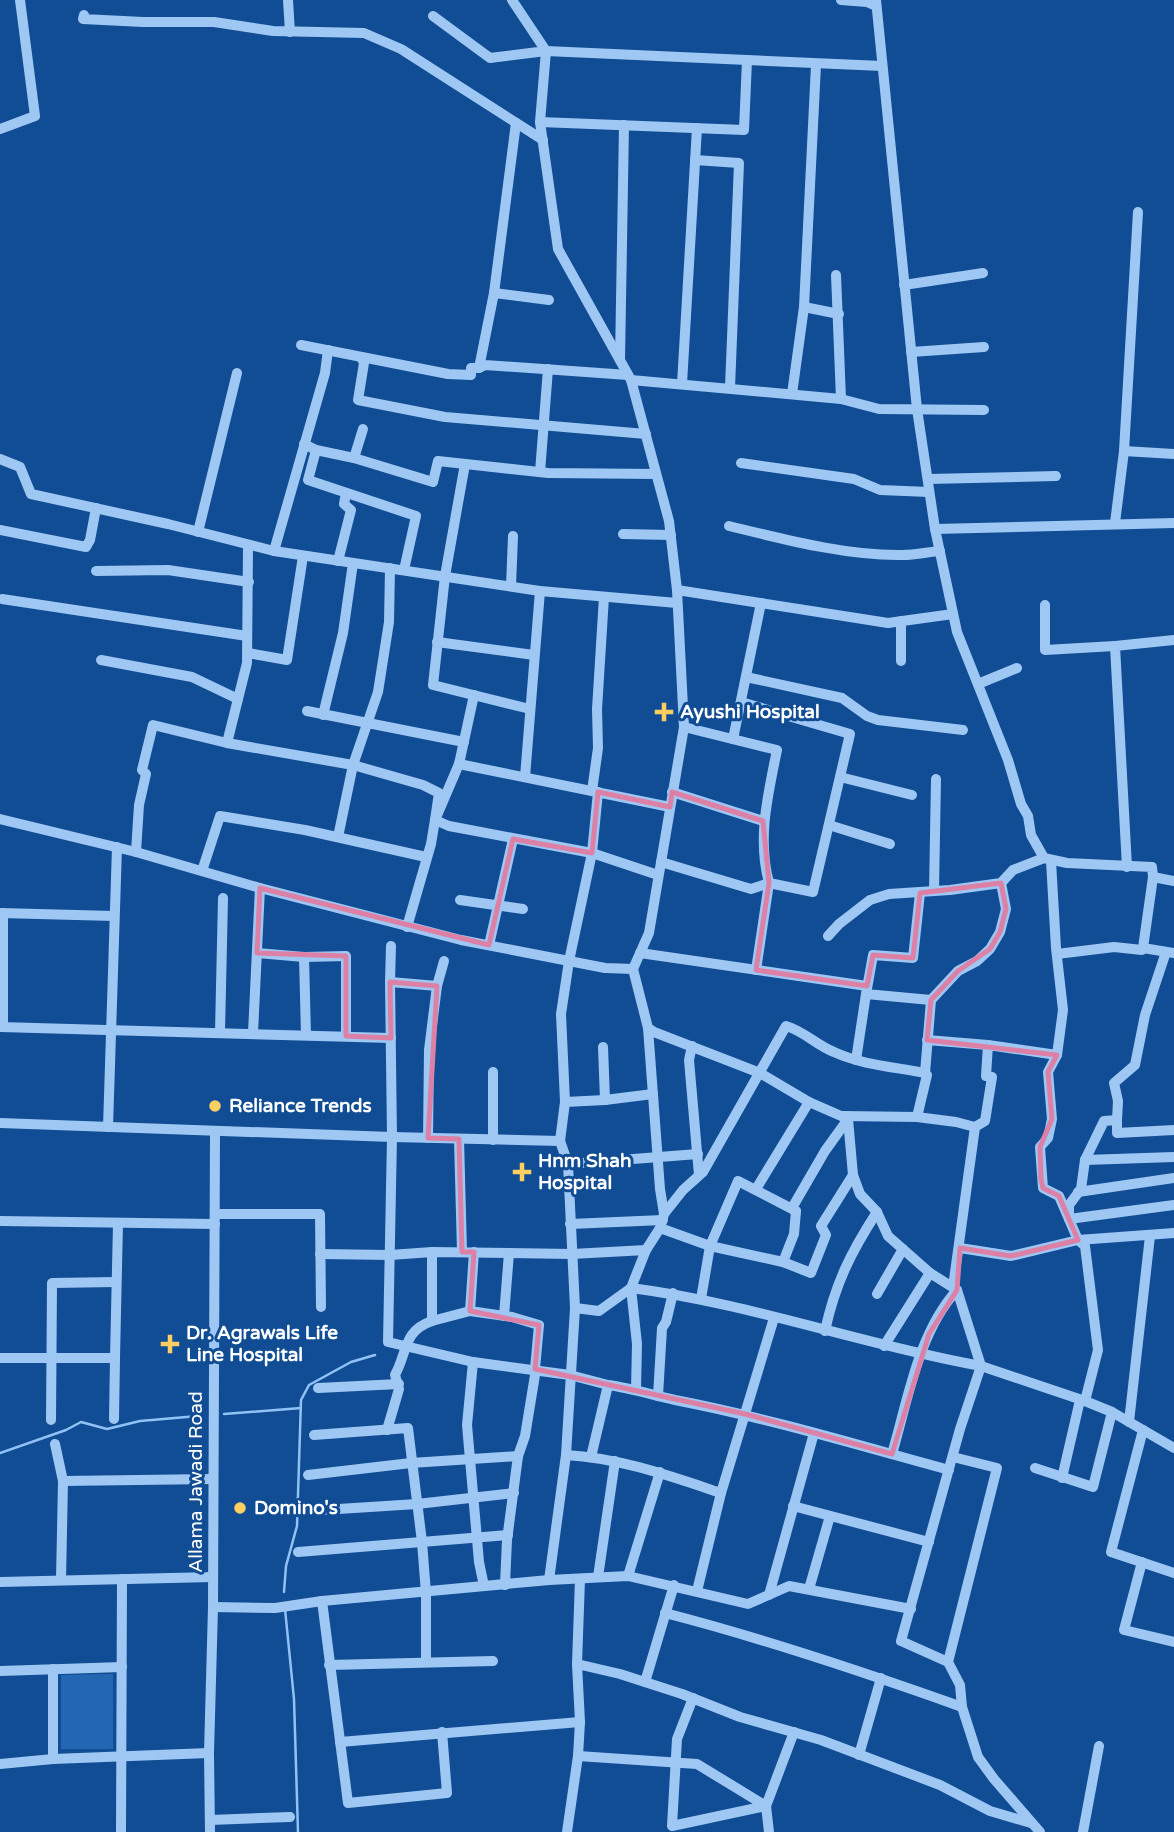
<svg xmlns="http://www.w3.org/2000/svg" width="1174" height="1832" viewBox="0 0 1174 1832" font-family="'Varela Round',sans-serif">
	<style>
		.green { fill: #2367b3 }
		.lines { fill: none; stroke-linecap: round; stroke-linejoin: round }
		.stream { stroke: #91c2f6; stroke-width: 2.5 }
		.minor { stroke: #9fc7f3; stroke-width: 10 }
		.marked { fill: none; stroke: #dd80a5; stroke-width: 5; stroke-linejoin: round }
		.poi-dot { fill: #ffcf61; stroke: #114d94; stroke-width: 2.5 }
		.labels { text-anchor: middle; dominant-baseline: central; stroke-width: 6; stroke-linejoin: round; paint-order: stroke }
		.poi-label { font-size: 19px; font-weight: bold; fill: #fff; stroke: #114d94; text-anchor: start }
		.street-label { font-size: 19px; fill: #fff; stroke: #114d94 }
	</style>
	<rect width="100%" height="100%" fill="#114d94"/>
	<path class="green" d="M113,1674v75h-52v-74z"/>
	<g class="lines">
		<g class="stream">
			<path d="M224,1414l77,-6"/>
			<path d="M0,1453l66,-23 15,-8 26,7 33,-8 58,-5"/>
			<path d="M284,1592l2,-26 11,-40 4,-126 8,-15 42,-23 24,-7"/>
			<path d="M285,1609l9,90 4,133"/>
		</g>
		<g class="minor">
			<path d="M288,0l2,32"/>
			<path d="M841,0l26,2 9,4"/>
			<path d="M876,0l41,409 18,120 22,103 51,128 13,44 7,12 3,19 13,23 23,5 85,4 1,10 -10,71 31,5"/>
			<path d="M84,15l-1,4 60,3h71l59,9 91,2 37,16 142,91"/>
			<path d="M433,16l57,42 56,-7 -34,-51"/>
			<path d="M540,122l204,8 3,-70"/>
			<path d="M516,123l-22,170 -15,75 6,-3 143,10"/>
			<path d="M0,129l35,-13 -15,-116"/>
			<path d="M695,160l44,3 -9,225"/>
			<path d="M836,275l5,124"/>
			<path d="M904,285l79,-12"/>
			<path d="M494,293l55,7"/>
			<path d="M804,307l35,7"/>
			<path d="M301,345l147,29 23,1v-7h8"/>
			<path d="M911,352l73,-5"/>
			<path d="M361,357l3,6 -6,37 87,17 201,17"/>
			<path d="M620,360l4,-235"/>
			<path d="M631,380l210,19 38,10 105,1"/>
			<path d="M682,384l15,-256"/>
			<path d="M792,394l12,-87 12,-242"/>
			<path d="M304,444l12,6 38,8 79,24 5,-21 110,12 108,1"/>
			<path d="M316,450l-8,30 108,36 -12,54"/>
			<path d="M1124,451l50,3"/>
			<path d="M354,458l9,-29"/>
			<path d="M0,459l20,8 11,27 137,30 106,27 266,40 137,12"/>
			<path d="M741,463l113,16 26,11 49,2"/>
			<path d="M465,464l-20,112 -12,109 97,24"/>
			<path d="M540,472l8,-103"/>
			<path d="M928,479l128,-3"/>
			<path d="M1115,523l9,-72 14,-239"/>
			<path d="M729,526c54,13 117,30 173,29 13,0 26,-3 38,-4"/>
			<path d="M935,529l239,-6"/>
			<path d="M0,530l86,17 4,-7 6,-32"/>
			<path d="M198,532l39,-159"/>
			<path d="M623,534l48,1"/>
			<path d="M274,551l51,-178 3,-23"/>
			<path d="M338,561l13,-51 -7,-6 2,-11"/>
			<path d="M96,571l72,-1 81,12"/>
			<path d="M511,586l2,-50"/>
			<path d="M677,590l211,33 65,-9"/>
			<path d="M2,599l245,37"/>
			<path d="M1045,605v45l70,-4"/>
			<path d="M901,621v40"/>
			<path d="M437,642l97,13"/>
			<path d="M248,653l39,7 16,-104"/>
			<path d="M101,660l91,17 46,22"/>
			<path d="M746,677l96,21 25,18 11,4 85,10"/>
			<path d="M978,684l39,-16"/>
			<path d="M307,711l157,31"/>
			<path d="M323,715l20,-82 10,-70"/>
			<path d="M684,727l93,23c-9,45 -20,88 -8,133l-13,87"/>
			<path d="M733,739l28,-136"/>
			<path d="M227,743l20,-80 1,-117"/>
			<path d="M459,764l211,43"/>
			<path d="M525,777l15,-186"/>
			<path d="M840,777l72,18"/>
			<path d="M592,791l6,-43 -1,-39 7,-112"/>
			<path d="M672,792l91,29"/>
			<path d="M0,819l136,33 124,36 201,52 144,28 28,1 16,-36 35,-206 -7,-137 -8,-69 -38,-141 -73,-131 -18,-127 6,-71 336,15"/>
			<path d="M829,825l61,19"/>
			<path d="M338,837l15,-72 25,-73 11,-70 1,-54"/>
			<path d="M136,852l3,-47 7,-31 -4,-4 11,-45 74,18 126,22 70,20 16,8 -4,27 14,6 143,27 66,22"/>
			<path d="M1051,861l5,87 7,62 -6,45 -9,17 4,47 -4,19 -8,9 3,41 16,8 19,44 7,6 13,104 -13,51"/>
			<path d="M661,862l90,27 18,-6 44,9 37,-158 -109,-32"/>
			<path d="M1127,867l-12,-221 59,-6"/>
			<path d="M202,871l18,-55 85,14 121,27"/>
			<path d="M1153,877l21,4"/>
			<path d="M934,890l2,-111"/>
			<path d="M920,893l-7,65 -40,-3 -7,39 65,6"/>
			<path d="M460,900l63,9"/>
			<path d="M0,913l114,3"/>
			<path d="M407,927l24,-83 4,-24 24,-56 15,-69"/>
			<path d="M828,936l11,-12 31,-24 19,-6 61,-4 51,-7 12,-13 31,-12"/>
			<path d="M489,945l24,-106"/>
			<path d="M257,953l47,4 42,-1v80"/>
			<path d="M640,953l227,33"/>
			<path d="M1057,954l57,-7 28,3 1,-2"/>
			<path d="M304,957l2,78"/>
			<path d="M444,961l-7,25 -47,-4 2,155 -4,205 85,20 97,13 38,10"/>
			<path d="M633,969l15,59 6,4 106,41 49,29 39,17 5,56 7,19 17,18 11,24 42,37 27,17 24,76 104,35 27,11 62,36"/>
			<path d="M390,982l1,-36"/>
			<path d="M0,1027l391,11"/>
			<path d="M3,1027v-114"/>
			<path d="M648,1028l12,161 4,25"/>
			<path d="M220,1032l3,-134"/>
			<path d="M253,1033l7,-145"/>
			<path d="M927,1040l61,5"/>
			<path d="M692,1046l-3,14 10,115"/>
			<path d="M856,1060l10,-66"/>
			<path d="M493,1072v68"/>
			<path d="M605,1100l48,-6"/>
			<path d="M565,1102l40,-2 -2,-53"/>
			<path d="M843,1116l74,1"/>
			<path d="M1117,1120l1,-19 -4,-18 21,-18 10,-50 21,-63"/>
			<path d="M0,1123l392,14 168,4 5,-39 -4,-88 8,-53 23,-108 6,-61"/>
			<path d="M108,1127l9,-280"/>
			<path d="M975,1127l10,-6 7,-44 -6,-1 2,-31 69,10"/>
			<path d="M1174,1130l-57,3v-13l-13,1 -19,39 -4,29 -12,16v14l105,-14"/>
			<path d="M428,1138l1,-88 8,-64"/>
			<path d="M459,1139l3,113"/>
			<path d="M1085,1160l89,-3"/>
			<path d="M568,1164l130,-10"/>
			<path d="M756,1189l53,-87"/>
			<path d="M1078,1192l96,-14"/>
			<path d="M215,1214h105l1,93"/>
			<path d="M0,1221l215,3"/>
			<path d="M570,1224l93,-4"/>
			<path d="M660,1228l50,18 73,16 28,11 15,-38 -5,-9 32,-51"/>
			<path d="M960,1248l51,8 67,-16 96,-7"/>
			<path d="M432,1252v69l38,-10 42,6 27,8 -4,44"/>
			<path d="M320,1254l70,1 42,-3 140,2 74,-4"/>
			<path d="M783,1262l11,-28 2,-23 -4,-3 33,-57 23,-32"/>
			<path d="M953,1287l22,-160 -19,-5 -39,-5 10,-42 -2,-2 6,-73 27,-29 19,-10 13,-12 10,-17 6,-23 -5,-26"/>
			<path d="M877,1294l26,-45"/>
			<path d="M701,1299l9,-53 28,-65 58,30"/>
			<path d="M575,1308l24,3 32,-23c118,15 232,57 350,78l-21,63 -59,212 47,21"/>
			<path d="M470,1311l4,-59"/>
			<path d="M504,1316l5,-63"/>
			<path d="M825,1331c10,-47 26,-79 52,-119"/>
			<path d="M884,1346l46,-73"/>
			<path d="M0,1358h115l3,-135"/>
			<path d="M473,1362l-6,63 12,137 5,24"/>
			<path d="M318,1388l81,-4"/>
			<path d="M636,1389l1,-45 -6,-56 15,-38 14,-22 4,-14 19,-24 20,-18 83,-146c18,5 30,19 48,26 28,13 61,15 91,21"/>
			<path d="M658,1396l4,-68 4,-6 7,-29"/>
			<path d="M114,1419l1,-61"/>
			<path d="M51,1420l1,-137 64,-1"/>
			<path d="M1129,1422l21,-186"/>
			<path d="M387,1430l12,-41 -4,-14c13,-24 8,-44 37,-54"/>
			<path d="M1143,1430l-32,122 63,21"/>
			<path d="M314,1435l94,-7 14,114 4,51v69"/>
			<path d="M55,1444l8,37 -2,99"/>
			<path d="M892,1454c16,-54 26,-121 65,-164"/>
			<path d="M566,1455c54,3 104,21 155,38"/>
			<path d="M591,1457l17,-72c23,3 44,10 67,15 93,18 183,45 274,70"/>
			<path d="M953,1457l44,11 -49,194 12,23 2,22 16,50 16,22 46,53"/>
			<path d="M1035,1468l58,19 19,-75"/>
			<path d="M308,1475l103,-12 107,-7"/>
			<path d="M1062,1478l18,-78"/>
			<path d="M63,1481l150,-2"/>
			<path d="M793,1506l136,36"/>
			<path d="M307,1511l110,-7 97,-11"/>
			<path d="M298,1552l210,-17"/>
			<path d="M1142,1562l-18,68 50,12"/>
			<path d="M628,1576l32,-104"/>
			<path d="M598,1577l17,-116"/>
			<path d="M549,1580l17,-125 9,-147 -7,-144 -8,-23"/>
			<path d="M0,1582l213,-5"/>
			<path d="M505,1585l2,-45 11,-84 7,-20 11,-67"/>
			<path d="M809,1589l21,-73"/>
			<path d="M697,1591l24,-98 53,-175"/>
			<path d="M769,1595l45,-162"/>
			<path d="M322,1601l26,202 99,-10 -5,-61"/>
			<path d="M213,1607l62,1 47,-7 227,-21 79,-4 120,28 41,-18 122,23"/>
			<path d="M665,1613c101,26 199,59 297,94"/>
			<path d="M577,1664l43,10 62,20 58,23 81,23 119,45 50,26 41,12"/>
			<path d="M329,1665l164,-4"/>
			<path d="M0,1671l122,-4"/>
			<path d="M645,1682l29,-97"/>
			<path d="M340,1742l240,-20"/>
			<path d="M859,1755l22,-77"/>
			<path d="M578,1756l119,8 69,42 -94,20 5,-87 16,-41"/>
			<path d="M53,1759v-90"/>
			<path d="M0,1764l53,-5 156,-6"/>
			<path d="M210,1820l80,-3"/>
			<path d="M121,1832l1,-253"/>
			<path d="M210,1832l-1,-79 4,-146 2,-476"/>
			<path d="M567,1832l11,-76 2,-34 -3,-58 3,-85"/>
			<path d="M769,1832l-3,-26 28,-74"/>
			<path d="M1083,1832l16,-86"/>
		</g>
	</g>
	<path class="marked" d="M598,792l72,15 2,-15 91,29 6,62 -13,87 111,16 6,-31 40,3 7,-65 81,-10 5,26 -6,23 -10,17 -32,22 -27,29 -4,40 130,15 -9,17 4,47 -12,28 1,32 2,9 16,8 19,44 -67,16 -51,-8 -3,42 -28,44 -37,120 -147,-40 -210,-45 4,-44 -69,-14 4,-59h-12l-3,-113 -31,-1 9,-152 -47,-4 1,56 -45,-2v-80l-89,-3 3,-65 229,57 24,-106 79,14z"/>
	<g class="poi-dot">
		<path d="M660.5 701.5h7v7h7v7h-7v7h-7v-7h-7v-7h7z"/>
		<circle cx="215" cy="1106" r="7"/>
		<path d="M518.5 1161.5h7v7h7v7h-7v7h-7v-7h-7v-7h7z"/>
		<path d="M166.5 1333.5h7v7h7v7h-7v7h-7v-7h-7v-7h7z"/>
		<circle cx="240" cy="1508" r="7"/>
	</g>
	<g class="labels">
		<g class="poi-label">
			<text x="680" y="712">Ayushi Hospital</text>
			<text x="229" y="1106">Reliance Trends</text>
			<text x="538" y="1161">Hnm Shah<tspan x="538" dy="22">Hospital</tspan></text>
			<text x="186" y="1333">Dr. Agrawals Life<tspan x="186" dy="22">Line Hospital</tspan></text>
			<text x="254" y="1508">Domino's</text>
		</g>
		<g class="street-label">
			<text transform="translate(196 1482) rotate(-90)">Allama Jawadi Road</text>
		</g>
	</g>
</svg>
